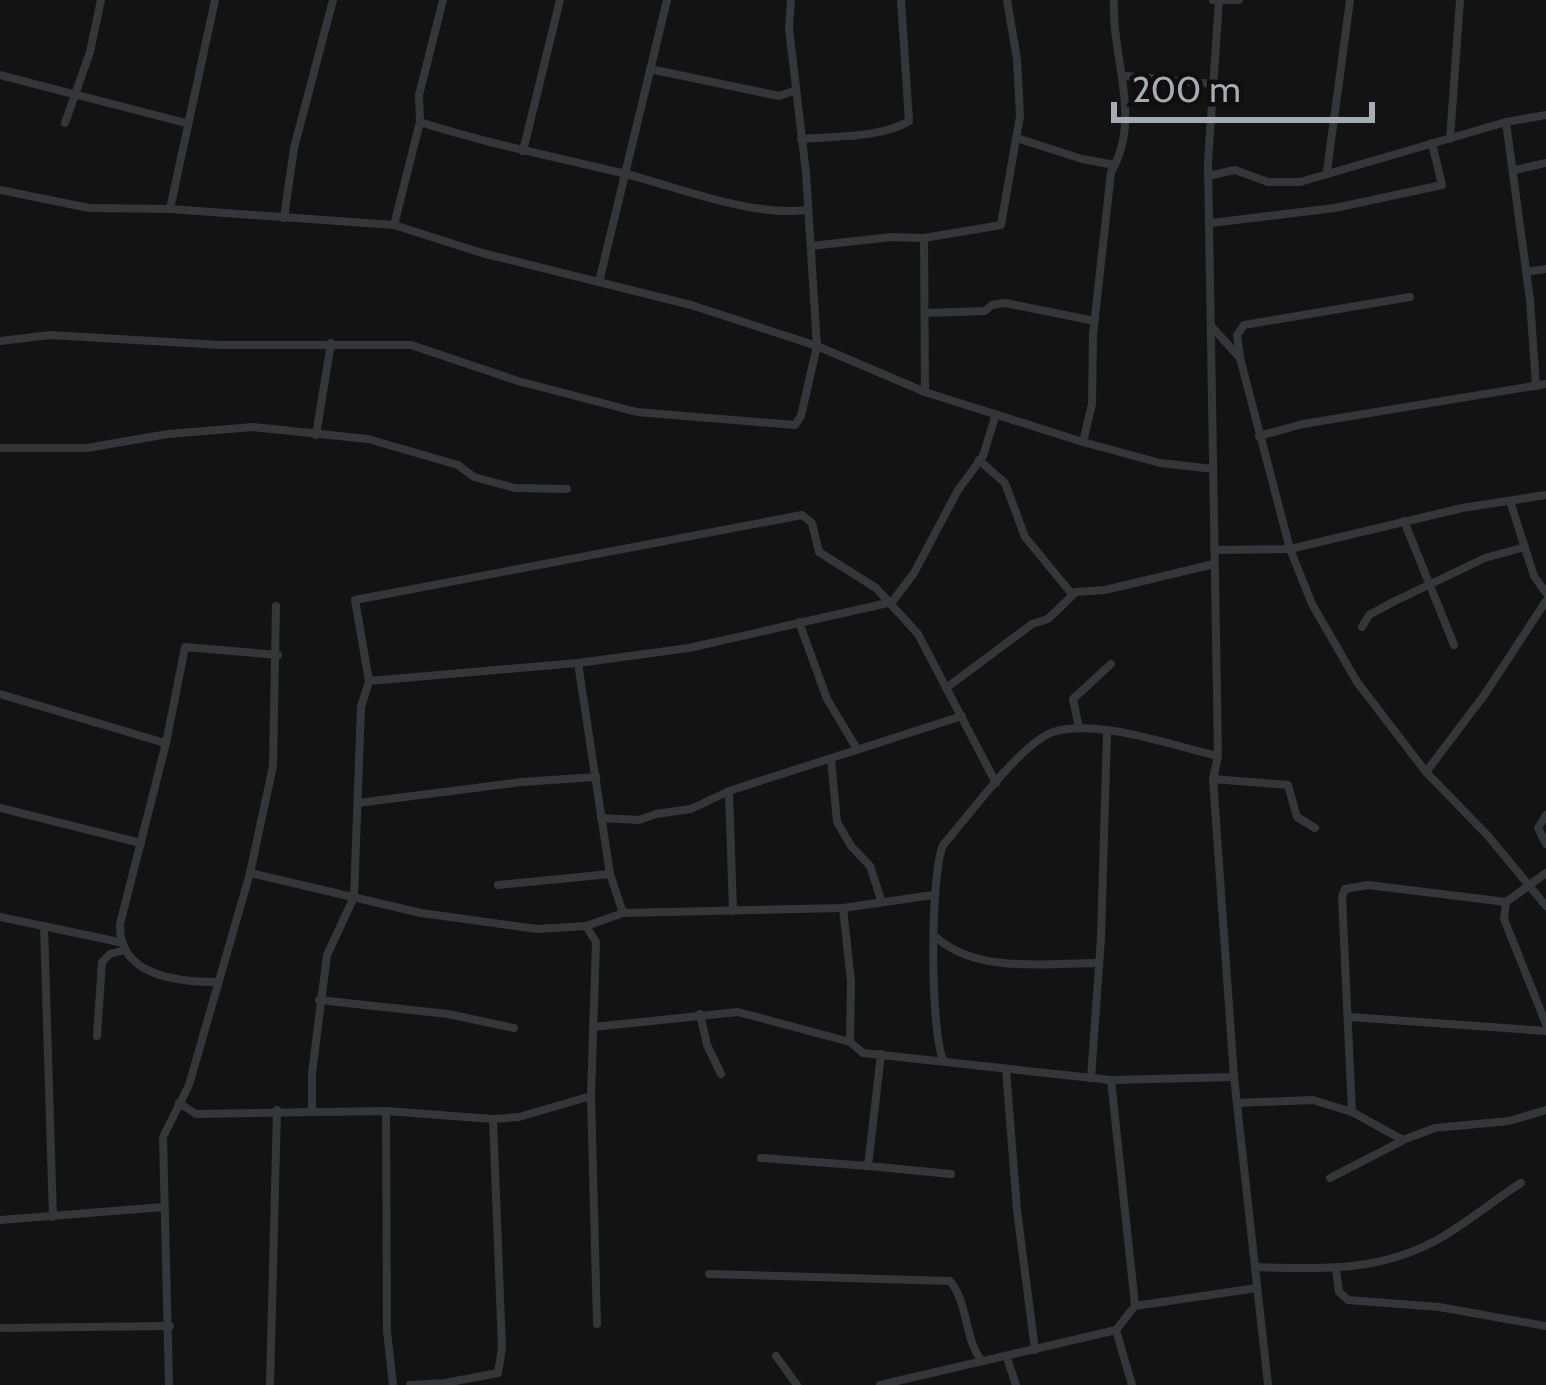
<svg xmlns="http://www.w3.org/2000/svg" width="1546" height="1385" viewBox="0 0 1546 1385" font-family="Cabin,sans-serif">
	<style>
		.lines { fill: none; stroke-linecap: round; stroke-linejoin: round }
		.minor { stroke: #343639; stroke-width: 8 }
	</style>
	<rect width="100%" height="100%" fill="#131314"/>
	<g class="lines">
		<g class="minor">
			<path d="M1213,0h26"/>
			<path d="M1219,0l-11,162 10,594 -5,23 21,298 34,308"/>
			<path d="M650,69l129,27 15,-5"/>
			<path d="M0,75l186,48"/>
			<path d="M1125,76l89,8"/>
			<path d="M420,122c68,22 137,35 206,52 54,14 126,43 181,36"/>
			<path d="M1506,122l24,178 6,86"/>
			<path d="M65,123l25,-71 11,-52"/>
			<path d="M1017,138l65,21 33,6"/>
			<path d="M801,139c33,-3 81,-1 108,-18l-8,-121"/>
			<path d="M1450,139l10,-139"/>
			<path d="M523,151l37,-151"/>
			<path d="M1515,170l31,-7"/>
			<path d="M1327,171l23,-171"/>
			<path d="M1208,176l27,-6 33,12h32l206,-60 40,-7"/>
			<path d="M0,190l89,18 81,1 224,16 88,28 209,52 126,41 108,46 158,50 77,21 53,6"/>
			<path d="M170,209l45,-209"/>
			<path d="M284,218l10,-70 39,-148"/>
			<path d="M1211,223l124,-15 107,-23 -10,-42"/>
			<path d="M394,225l26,-103 -1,-27 24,-95"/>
			<path d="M924,238l1,154"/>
			<path d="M811,246l80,-9 33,1 77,-13 19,-109 -3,-57 -10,-59"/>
			<path d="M1526,272l20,-3"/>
			<path d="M599,282l68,-282"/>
			<path d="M925,313l60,-2 7,-6 13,-2 90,18"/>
			<path d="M1212,327l28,31 50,191 22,55 45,78 69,90 62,64 58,70"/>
			<path d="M0,341l50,-6 171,10h190l107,36 119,31 158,13 6,-9 16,-70 -11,-173 -17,-145 2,-28"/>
			<path d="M1240,356l-3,-21 7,-10 166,-28"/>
			<path d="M316,435l15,-92"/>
			<path d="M1259,436l44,-12 243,-40"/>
			<path d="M1083,442l9,-38 1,-69 18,-163c32,-54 0,-114 3,-172"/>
			<path d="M0,448h87l81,-14 85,-7 115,12 90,26 16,12 41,11 52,1"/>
			<path d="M979,460l26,23 20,54 47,57"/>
			<path d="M1510,501l24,75 12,17"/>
			<path d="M1404,521l50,124"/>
			<path d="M1214,550l76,-1 172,-41 84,-13"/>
			<path d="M799,622l28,77 30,50"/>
			<path d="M1362,627l7,-12 24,-13 92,-44 40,-11"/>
			<path d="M578,663l32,211 13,39"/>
			<path d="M369,681l209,-18 111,-15 203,-46 22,-29 44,-83 25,-34 13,-42"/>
			<path d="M946,688l86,-64 16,-5 28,-27 29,-2 109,-26"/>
			<path d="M0,694l165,49"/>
			<path d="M1079,728l-6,-29 38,-35"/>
			<path d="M831,759l6,63 14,24 19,20 11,34"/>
			<path d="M1426,772l59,-78 61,-93"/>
			<path d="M1213,779l75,6 9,32 18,11"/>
			<path d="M729,792l4,119"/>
			<path d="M358,803l163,-21 75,-5"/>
			<path d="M0,808l141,35"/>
			<path d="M1546,815l-8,13 8,16"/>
			<path d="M601,818l38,2 17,-6 35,-5 38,-18 233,-75"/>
			<path d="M250,873l171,40 116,16 49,-3 37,-13 220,-5 90,-13"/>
			<path d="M1546,873l-40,29 -2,17 42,105"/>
			<path d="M498,885l112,-11"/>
			<path d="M843,908l8,74 -1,60"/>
			<path d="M0,917l119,25"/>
			<path d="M44,926l9,291"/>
			<path d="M586,926l10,16 -5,154 6,228"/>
			<path d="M937,938c41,36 111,25 161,25"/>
			<path d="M218,982c-41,0 -100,-6 -98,-58l46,-181 19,-96 93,8"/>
			<path d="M319,1000l129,14 66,14"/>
			<path d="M700,1014l7,31 14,29"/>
			<path d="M1350,1017l196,14"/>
			<path d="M593,1027l145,-15 112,30 13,11 248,27 123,-3"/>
			<path d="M97,1036l5,-74 8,-8 15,-4"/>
			<path d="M881,1054l-13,112 83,8"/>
			<path d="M943,1060c-13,-34 -13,-182 0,-215 24,-27 78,-102 110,-113 44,-14 120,14 165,24"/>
			<path d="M1006,1069l11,141 18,140"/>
			<path d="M1091,1078l10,-140 6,-206"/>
			<path d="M1111,1080l24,225"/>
			<path d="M179,1103l17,11 190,-3 107,8 26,-2 72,-21"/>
			<path d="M1237,1103l76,-3 39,12 51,28 32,-12 74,-7 37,-11"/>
			<path d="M312,1110v-37l15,-118 27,-58 7,-190 8,-26 -14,-81 447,-85 10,8 7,29 57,36 42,46 78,149"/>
			<path d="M386,1111l1,220 6,54"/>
			<path d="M1352,1112l-10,-215 3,-8 23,-4 138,17"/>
			<path d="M761,1158l107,8"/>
			<path d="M1330,1178l72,-37"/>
			<path d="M0,1220l164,-13"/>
			<path d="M1256,1267c63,2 120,5 177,-25 31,-16 59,-41 88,-59"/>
			<path d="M1336,1270l3,22 9,8 91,7 107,19"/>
			<path d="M709,1274l241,7c18,21 14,56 31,79"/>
			<path d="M0,1328l170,-2"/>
			<path d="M1116,1330l16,55"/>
			<path d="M776,1356l21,29"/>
			<path d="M1007,1358l9,27"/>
			<path d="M169,1385l-6,-248 26,-52 61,-212 23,-107 3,-160"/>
			<path d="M270,1385l7,-275"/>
			<path d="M410,1385l35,-2 53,-10 4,-25 -9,-229"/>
			<path d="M880,1385l236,-55 19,-24 122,-18"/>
		</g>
	</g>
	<path d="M1114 102v18h258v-18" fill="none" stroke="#a6acb4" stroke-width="6"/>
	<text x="1132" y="102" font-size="36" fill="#a6acb4" stroke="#0e0e0f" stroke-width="9" paint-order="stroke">200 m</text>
</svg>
